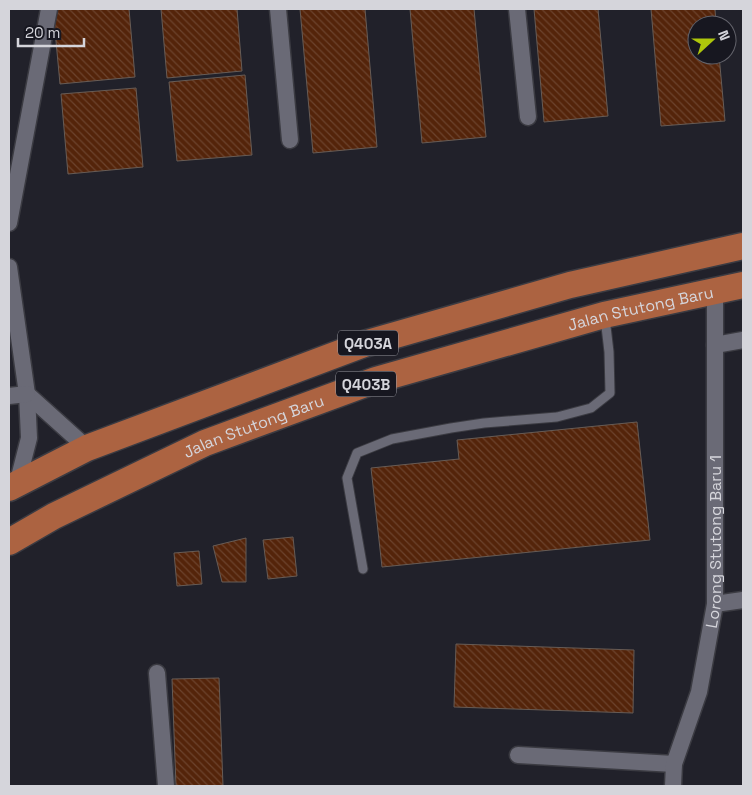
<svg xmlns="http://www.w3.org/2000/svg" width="752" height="795" viewBox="0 0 752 795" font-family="'Space Grotesk',sans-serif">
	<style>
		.building { fill: url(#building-back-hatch); stroke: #675c56 }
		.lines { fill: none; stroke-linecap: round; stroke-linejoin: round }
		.lane-casing { stroke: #3b3b42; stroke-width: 11 }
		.street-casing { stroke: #3b3b42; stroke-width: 19 }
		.primary-casing { stroke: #3b3b42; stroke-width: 29 }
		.lane { stroke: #6a6a76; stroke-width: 9 }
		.street { stroke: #6a6a76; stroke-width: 16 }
		.primary { stroke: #ac6341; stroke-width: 26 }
		.labels { text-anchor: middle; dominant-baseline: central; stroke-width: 5; stroke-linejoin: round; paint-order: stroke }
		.shield { fill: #171720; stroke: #9c9ca3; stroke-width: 1 }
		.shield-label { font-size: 15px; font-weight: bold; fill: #d5d5db }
		.street-label { font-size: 16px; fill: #d5d5db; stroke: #171720 }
	</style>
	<defs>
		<pattern id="building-back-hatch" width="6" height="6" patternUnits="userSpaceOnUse" patternTransform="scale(1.25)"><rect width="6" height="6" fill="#54240a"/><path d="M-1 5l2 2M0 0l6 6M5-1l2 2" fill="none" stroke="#6c432d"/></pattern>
	</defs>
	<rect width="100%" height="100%" fill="#21212a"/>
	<g class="building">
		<path d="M53,9h76l6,68 -75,7z"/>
		<path d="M161,9h76l5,62 -75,7z"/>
		<path d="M300,9h65l12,138 -64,6z"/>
		<path d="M410,9h64l12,128 -64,6z"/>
		<path d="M534,9h64l10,107 -64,6z"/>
		<path d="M651,9h64l1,16h-19v30h22l6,66 -64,5z"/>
		<path d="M245,75l7,80 -75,6 -8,-79z"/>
		<path d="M136,88l7,79 -75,7 -7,-80z"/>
		<path d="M637,422l13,118 -268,27 -11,-99 88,-9 -2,-19z"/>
		<path d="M293,537l4,39 -29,3 -5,-39z"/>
		<path d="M246,538v44h-24l-9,-36z"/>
		<path d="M199,551l3,33 -25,2 -3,-33z"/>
		<path d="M456,644l178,6 -1,63 -179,-6z"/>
		<path d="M219,678l4,108h-47l-4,-107z"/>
	</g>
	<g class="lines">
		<defs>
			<path id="lane" d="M363,569l-16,-91 10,-25 35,-14 59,-11 33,-5 73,-6 34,-9 19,-15 -1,-41 -4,-34"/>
			<g id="street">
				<path d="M278,9l12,131"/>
				<path d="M517,9l11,108"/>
				<path d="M9,223l40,-214"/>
				<path d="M9,267l18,127 2,44 -10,39 -7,7"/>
				<path d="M715,345l28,-5"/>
				<path d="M27,394l60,54"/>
				<path d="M9,396l18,-2"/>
				<path d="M715,604l28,-4"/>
				<path d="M157,673l9,113"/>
				<path d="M518,755l156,9"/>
				<path id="s1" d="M673,786l1,-22 25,-72 16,-88v-314"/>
			</g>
			<g id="primary">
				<path d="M9,488l78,-40 277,-104 206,-59 173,-39"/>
				<path id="s2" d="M9,542l45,-26 151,-73 171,-63 228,-65 139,-30"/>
			</g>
		</defs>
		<use href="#lane" class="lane-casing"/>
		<use href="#street" class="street-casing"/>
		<use href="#primary" class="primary-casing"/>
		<use href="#lane" class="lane"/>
		<use href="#street" class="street"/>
		<use href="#primary" class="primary"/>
	</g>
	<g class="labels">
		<g class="shield">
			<rect x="338" y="330.5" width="60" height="25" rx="4"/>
			<rect x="336" y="371.5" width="60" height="25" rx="4"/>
		</g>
		<g class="shield-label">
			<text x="368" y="343">Q403A</text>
			<text x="366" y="384">Q403B</text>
		</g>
		<g class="street-label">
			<text stroke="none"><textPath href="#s2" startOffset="676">Jalan Stutong Baru</textPath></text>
			<text stroke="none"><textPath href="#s2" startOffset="271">Jalan Stutong Baru</textPath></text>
			<text stroke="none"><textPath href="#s1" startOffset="250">Lorong Stutong Baru 1</textPath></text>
		</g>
	</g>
	<rect width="752" height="795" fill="none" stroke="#d5d5db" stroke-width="20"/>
	<g transform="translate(712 40) rotate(69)"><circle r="24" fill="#171720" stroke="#63636b"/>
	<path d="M0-4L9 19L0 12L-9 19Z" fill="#aec60b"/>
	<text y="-8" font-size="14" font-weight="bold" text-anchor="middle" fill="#d5d5db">N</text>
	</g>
	<path d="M18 38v8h66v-8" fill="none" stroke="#d5d5db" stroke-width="2.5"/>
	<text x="25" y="38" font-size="15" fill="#d5d5db" stroke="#171720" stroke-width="4" paint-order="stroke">20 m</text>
</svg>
